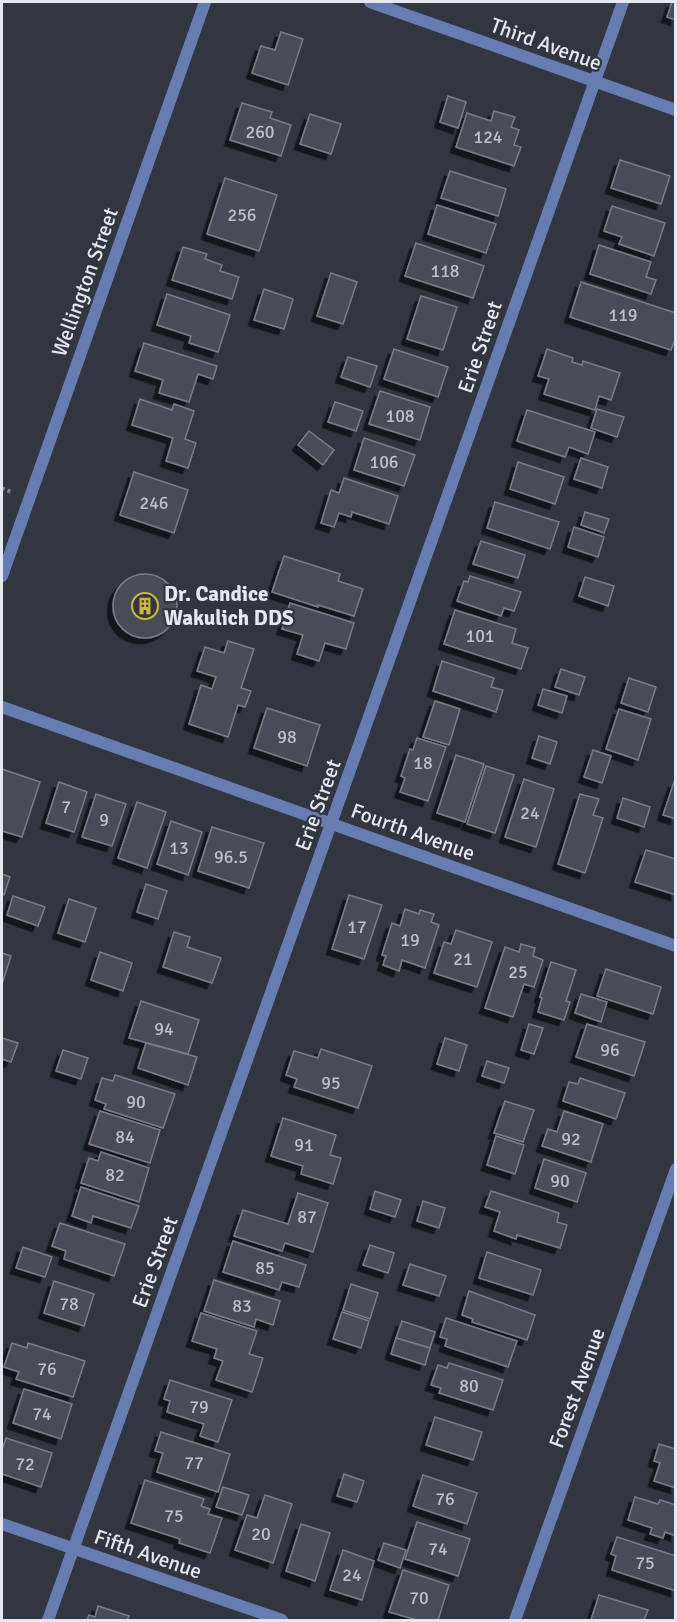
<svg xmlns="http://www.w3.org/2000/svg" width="677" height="1622" viewBox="0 0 677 1622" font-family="Signika,sans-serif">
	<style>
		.building { fill: #484c56; stroke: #797d88; stroke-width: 1.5; filter: url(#shadow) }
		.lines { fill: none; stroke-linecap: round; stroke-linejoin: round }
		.path { stroke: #7e828a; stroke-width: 4; stroke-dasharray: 3 3; stroke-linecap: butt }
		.minor { stroke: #677cb0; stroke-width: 12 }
		.tertiary { stroke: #677cb0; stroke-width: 12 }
		.labels { text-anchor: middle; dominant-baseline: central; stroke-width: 4.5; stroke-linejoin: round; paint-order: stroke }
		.number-label { font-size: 18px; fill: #bec1c8 }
		.street-label { font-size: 21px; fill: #e5e8ee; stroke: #323640 }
		.poi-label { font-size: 21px; font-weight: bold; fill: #e5e8ee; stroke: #323640; text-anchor: start }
	</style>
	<defs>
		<filter id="shadow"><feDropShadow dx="-5.5" dy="5.5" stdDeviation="0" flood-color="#0009"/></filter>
	</defs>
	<rect width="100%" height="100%" fill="#323640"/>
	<g class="building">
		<path d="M672,2h4v18l-9,-3z"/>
		<path d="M281,32l22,7 -15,46 -36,-12 9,-27 14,4z"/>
		<path d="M448,96l18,6 -8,26 -18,-6z"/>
		<path d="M242,103l30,9 -2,6 21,7 -10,31 -51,-16z"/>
		<path d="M494,111l21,6 -4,10 8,3 -5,15 7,2 -7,19 -58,-19 11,-34 24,8z"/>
		<path d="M310,114l31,10 -10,30 -31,-10z"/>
		<path d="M620,160l50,16 -9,28 -50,-16z"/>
		<path d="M450,171l56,18 -8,27 -57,-18z"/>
		<path d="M225,178l52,17 -18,56 -52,-17z"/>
		<path d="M437,205l59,19 -10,29 -58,-19z"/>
		<path d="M612,206l53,17 -11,33 -35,-12 3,-7 -18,-6z"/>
		<path d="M416,243l68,23 -11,32 -68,-22z"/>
		<path d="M599,245l52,17 -5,15 10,3 -5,14 -61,-20z"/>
		<path d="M183,247l24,7 -2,5 17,6 -2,6 19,6 -7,22 -60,-19z"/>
		<path d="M331,273l26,9 -14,42 -26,-8z"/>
		<path d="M581,282l95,31v24l-5,13 -101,-33z"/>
		<path d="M264,289l29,10 -9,30 -30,-9z"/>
		<path d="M167,294l63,21 -12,37 -29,-9 2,-7 -34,-11z"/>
		<path d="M421,296l36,11 -14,43 -36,-11z"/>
		<path d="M144,343l73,23 -4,13 -15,-5 -9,28 -30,-9 4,-13 -28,-9z"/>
		<path d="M394,349l54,18 -10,30 -54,-18z"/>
		<path d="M547,349l26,9 -1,4 10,3 1,-4 37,12 -9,27 -12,-4 -4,14 -51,-16 5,-15 -11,-3z"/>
		<path d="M348,357l29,9 -7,21 -29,-10z"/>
		<path d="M380,391l50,16 -10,33 -51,-16z"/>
		<path d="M140,399l32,11 2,-6 20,7 -9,28 11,4 -8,25 -22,-7 7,-23 -41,-13z"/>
		<path d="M335,402l28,9 -7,20 -28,-9z"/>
		<path d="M597,409l27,8 -7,20 -26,-9z"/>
		<path d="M527,410l68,22 -7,22 -19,-7 -4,10 -48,-16z"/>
		<path d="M309,431l25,19 -11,15 -25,-20z"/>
		<path d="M364,438l51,17 -11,31 -50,-16z"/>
		<path d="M581,458l27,9 -6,21 -28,-9z"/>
		<path d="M518,462l46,15 -9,27 -45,-15z"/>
		<path d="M134,472l54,18 -14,43 -54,-18z"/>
		<path d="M344,478l54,18 -9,28 -37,-12 -1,5 -12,-4 -5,14 -13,-4 10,-33 8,3z"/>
		<path d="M495,502l64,20 -9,27 -63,-21z"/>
		<path d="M585,512l24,7 -5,14 -23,-8z"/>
		<path d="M574,527l30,10 -6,20 -30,-10z"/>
		<path d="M481,541l44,14 -7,23 -45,-14z"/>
		<path d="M284,556l56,18 -2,7 25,8 -9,27 -36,-11v2l-46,-15z"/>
		<circle cx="145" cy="606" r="32"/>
		<path d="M470,576l51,16 -7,19 -10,-3 -3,8 -44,-15 7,-20 4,1z"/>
		<path d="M585,577l29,9 -6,20 -29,-10z"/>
		<path d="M290,603l64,20 -8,26 -21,-6 -6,18 -22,-7 6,-19 -21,-6z"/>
		<path d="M455,610l61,19 -4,14 16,5 -7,21 -77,-25z"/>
		<path d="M228,641l26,8 -13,39 10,3 -6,16 -7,-2 -10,32 -39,-13 12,-39 11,4 4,-12 -19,-6 8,-24 19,6z"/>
		<path d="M442,661l52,17 -3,9 12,3 -7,22 -63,-21z"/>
		<path d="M561,669l24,8 -6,18 -24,-8z"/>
		<path d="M629,678l27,9 -8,25 -27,-9z"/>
		<path d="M543,689l24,7 -5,17 -24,-8z"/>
		<path d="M435,701l25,8 -11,36 -26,-8z"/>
		<path d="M267,708l53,17 -13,41 -53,-18z"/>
		<path d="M619,709l32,10 -13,41 -32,-11z"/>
		<path d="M539,736l18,6 -7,22 -18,-6z"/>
		<path d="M417,738l29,9 -18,54 -28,-9 5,-14 -4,-2 9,-27 3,1z"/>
		<path d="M593,750l18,6 -9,27 -18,-6z"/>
		<path d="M456,755l28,9 -19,58 -28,-9z"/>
		<path d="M486,766l28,9 -19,58 -28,-9z"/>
		<path d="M2,769l38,13 -18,55 -20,-6z"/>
		<path d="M524,779l30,10 -18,58 -31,-10z"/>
		<path d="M59,782l28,10 -13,40 -28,-9z"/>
		<path d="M674,782l2,1v36l-13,-4z"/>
		<path d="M96,794l30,10 -14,42 -30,-9z"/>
		<path d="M580,794l19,5 -6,16 10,3 -18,55 -27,-9z"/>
		<path d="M623,798l27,9 -6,20 -27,-9z"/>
		<path d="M137,802l29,10 -19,56 -29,-10z"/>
		<path d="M171,821l31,11 -14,43 -31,-11z"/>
		<path d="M212,827l52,16 -15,45 -51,-17z"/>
		<path d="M646,850l30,9v36l-41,-13z"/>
		<path d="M2,874l8,3 -6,18 -2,-1z"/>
		<path d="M146,884l21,7 -9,28 -21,-7z"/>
		<path d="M349,895l33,10 -18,54 -32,-10z"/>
		<path d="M13,896l32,11 -7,19 -31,-11z"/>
		<path d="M69,899l27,9 -11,34 -27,-9z"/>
		<path d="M405,909l14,5 1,-4 14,4 -3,8 8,3 -14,43 -23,-8 -3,11 -16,-6 3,-9 -4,-1 10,-32 8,3z"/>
		<path d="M456,930l36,12 -15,45 -43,-14 10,-31 7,2z"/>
		<path d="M174,932l16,5 -3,10 34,11 -9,25 -49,-16z"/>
		<path d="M521,944l14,4 -2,8 10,4 -9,27 -10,-3 -11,33 -28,-9 20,-61 14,5z"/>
		<path d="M100,952l32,11 -9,28 -32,-11z"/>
		<path d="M2,953l9,3 -9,28z"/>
		<path d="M551,962l25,8 -10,31 4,1 -6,18 -26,-8 4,-14 -2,-1z"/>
		<path d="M606,969l55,18 -8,27 -56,-18z"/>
		<path d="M581,994l26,8 -6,20 -26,-9z"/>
		<path d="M141,1001l58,19 -11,34 -59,-16z"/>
		<path d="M529,1024l14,4 -9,26 -13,-4z"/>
		<path d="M587,1024l58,18 -11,34 -58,-19z"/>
		<path d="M2,1038l16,5 -7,19 -9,-3z"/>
		<path d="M445,1038l22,7 -8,26 -22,-7z"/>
		<path d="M146,1043l51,14 -9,28 -50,-17z"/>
		<path d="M321,1049l51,17 -14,42 -64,-21 3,-8 -11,-4 8,-24 24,7z"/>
		<path d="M63,1050l25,8 -7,21 -25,-8z"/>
		<path d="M487,1061l22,7 -5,15 -22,-7z"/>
		<path d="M115,1075l60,19 -12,34 -59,-19 2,-5 -11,-4 7,-22 11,3z"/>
		<path d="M580,1078l45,15 -9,26 -53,-18 6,-19 9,2z"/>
		<path d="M505,1101l29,9 -11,32 -29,-9z"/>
		<path d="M100,1111l60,19 -10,33 -61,-19z"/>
		<path d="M564,1111l39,13 -12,38 -49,-16 6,-17 9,3z"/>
		<path d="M283,1118l53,17 -6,20 11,3 -8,26 -32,-10 2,-8 -32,-10z"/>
		<path d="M496,1136l28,9 -9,29 -28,-9z"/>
		<path d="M101,1152l48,16 -10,34 -58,-19 8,-25 9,3z"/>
		<path d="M544,1159l42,14 -9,29 -42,-14z"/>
		<path d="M81,1187l58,19 -8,22 -38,-12 -2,7 -19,-7z"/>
		<path d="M375,1191l26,9 -6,17 -25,-8z"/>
		<path d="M491,1191l68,22 -2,9 10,3 -7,23 -43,-13 -1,4 -22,-8 6,-19 -15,-5z"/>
		<path d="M298,1193l30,10 -15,49 -28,-9 -3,8 -48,-15 9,-26 45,14z"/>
		<path d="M423,1201l22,7 -6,20 -22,-7z"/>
		<path d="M60,1223l65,21 -11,32 -50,-17 2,-8 -14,-5z"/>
		<path d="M233,1241l73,24 -7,22 -17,-5 -3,8 -56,-18z"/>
		<path d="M370,1245l24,8 -6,20 -25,-8z"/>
		<path d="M23,1247l29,10 -7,20 -29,-9z"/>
		<path d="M487,1252l54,18 -8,25 -54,-17z"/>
		<path d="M410,1264l36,12 -7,20 -36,-11z"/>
		<path d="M214,1280l66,21 -7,24 -17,-6 -2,8 -50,-16z"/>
		<path d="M54,1281l40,13 -10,32 -40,-13z"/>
		<path d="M351,1284l27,9 -8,26 -27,-9z"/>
		<path d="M469,1291l66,24 -8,25 -55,-18 1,-3 -11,-4z"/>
		<path d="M342,1312l27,9 -8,27 -28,-9z"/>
		<path d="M201,1313l56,18 -8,23 14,4 -11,34 -36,-12 7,-19 -9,-3 3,-9 -25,-8z"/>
		<path d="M446,1318l71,23 -9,26 -63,-21 2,-7 -7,-2z"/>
		<path d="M402,1321l33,11 -5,16 -34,-10z"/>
		<path d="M396,1338l34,10 -5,17 -34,-11z"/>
		<path d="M12,1343l15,5 1,-5 57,18 -12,36 -57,-18 3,-7 -15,-5z"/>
		<path d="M449,1363l54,17 -10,30 -54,-17 2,-5 -10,-3 7,-20 9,3z"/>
		<path d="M170,1380l62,20 -14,42 -18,-6 4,-12 -37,-12 3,-11 -6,-2z"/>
		<path d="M24,1389l48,15 -11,35 -48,-16z"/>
		<path d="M435,1417l47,15 -9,28 -47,-15z"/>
		<path d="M161,1432l69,22 -12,38 -61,-20 6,-19 -8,-2z"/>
		<path d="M6,1438l46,15 -11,34 -39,-13v-28l1,1z"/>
		<path d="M659,1444l17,5v39l-22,-7 6,-18 -6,-2z"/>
		<path d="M344,1474l20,7 -7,21 -20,-6z"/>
		<path d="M423,1475l54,18 -10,31 -54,-18z"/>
		<path d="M145,1480l59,19 -3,7 9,3 -2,5 14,4 -12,35 -31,-10 1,-4 -49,-16z"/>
		<path d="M223,1487l26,8 -7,20 -26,-8z"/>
		<path d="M265,1495l27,9 -19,59 -38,-13 12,-35 10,3z"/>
		<path d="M635,1497l23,7 2,-4 16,5v31l-11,-4 -2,6 -13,-4 2,-6 -24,-8z"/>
		<path d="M417,1522l53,17 -12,37 -53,-17z"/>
		<path d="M301,1524l29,9 -15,48 -29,-10z"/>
		<path d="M617,1537l59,19v35l-64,-21 4,-14 -5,-2z"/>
		<path d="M384,1543l22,7 -6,18 -22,-8z"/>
		<path d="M343,1550l31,11 -12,39 -32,-10z"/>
		<path d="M403,1570l46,15 -11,35h-21l-28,-8z"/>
		<path d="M599,1595l49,15 -4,10h-53z"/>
		<path d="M98,1606l31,10 -2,4h-40l2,-5 6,2z"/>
	</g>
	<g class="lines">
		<path class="path" d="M2,488l9,4"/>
		<g class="minor">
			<path d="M370,2l306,108"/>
			<path d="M2,707l674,239"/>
			<path d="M48,1620l575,-1618"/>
			<path d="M515,1620l161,-451"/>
		</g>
		<g class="tertiary">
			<path d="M2,576l203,-574"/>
			<path d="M2,1524l280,96"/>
		</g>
	</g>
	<defs>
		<symbol id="building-ring" viewBox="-11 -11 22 22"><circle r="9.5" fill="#323640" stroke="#c9bb3a" stroke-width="1.5"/><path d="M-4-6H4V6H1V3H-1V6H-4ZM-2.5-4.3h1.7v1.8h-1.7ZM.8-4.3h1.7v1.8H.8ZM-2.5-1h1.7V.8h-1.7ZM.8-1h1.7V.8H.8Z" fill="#c9bb3a"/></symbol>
	</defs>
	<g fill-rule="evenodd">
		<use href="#building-ring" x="130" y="591" width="30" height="30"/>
	</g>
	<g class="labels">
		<g class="number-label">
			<text x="260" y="132">260</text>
			<text x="488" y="137">124</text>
			<text x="242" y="215">256</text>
			<text x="445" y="271">118</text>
			<text x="623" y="315">119</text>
			<text x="400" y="416">108</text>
			<text x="384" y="462">106</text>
			<text x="154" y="503">246</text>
			<text x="480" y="636">101</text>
			<text x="287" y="737">98</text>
			<text x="423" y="763">18</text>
			<text x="66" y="807">7</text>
			<text x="530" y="813">24</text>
			<text x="104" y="820">9</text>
			<text x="179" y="848">13</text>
			<text x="231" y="857">96.5</text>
			<text x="357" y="927">17</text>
			<text x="410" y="940">19</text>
			<text x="463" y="959">21</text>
			<text x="518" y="972">25</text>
			<text x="164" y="1029">94</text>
			<text x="610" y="1050">96</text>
			<text x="331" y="1083">95</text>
			<text x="136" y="1102">90</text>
			<text x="125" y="1137">84</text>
			<text x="571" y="1139">92</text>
			<text x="304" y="1145">91</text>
			<text x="115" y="1175">82</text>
			<text x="560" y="1181">90</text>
			<text x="307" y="1217">87</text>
			<text x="265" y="1268">85</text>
			<text x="69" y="1304">78</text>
			<text x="242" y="1306">83</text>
			<text x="47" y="1369">76</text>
			<text x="469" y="1386">80</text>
			<text x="199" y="1407">79</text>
			<text x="42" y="1414">74</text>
			<text x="194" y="1463">77</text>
			<text x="25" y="1464">72</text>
			<text x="445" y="1499">76</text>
			<text x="174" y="1516">75</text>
			<text x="261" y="1534">20</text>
			<text x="438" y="1549">74</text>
			<text x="645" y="1563">75</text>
			<text x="352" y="1575">24</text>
			<text x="419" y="1598">70</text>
		</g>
		<g class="street-label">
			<text transform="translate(546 44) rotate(20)">Third Avenue</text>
			<text transform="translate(85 282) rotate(-70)">Wellington Street</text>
			<text transform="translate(480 347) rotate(-71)">Erie Street</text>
			<text transform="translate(318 805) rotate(-70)">Erie Street</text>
			<text transform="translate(413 832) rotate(20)">Fourth Avenue</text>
			<text transform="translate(155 1262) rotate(-70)">Erie Street</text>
			<text transform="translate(577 1388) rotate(-70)">Forest Avenue</text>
			<text transform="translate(148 1554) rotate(19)">Fifth Avenue</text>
		</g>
		<g class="poi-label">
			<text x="164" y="594">Dr. Candice<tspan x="164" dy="24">Wakulich DDS</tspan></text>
		</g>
	</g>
	<rect width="677" height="1622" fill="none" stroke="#e5e8ee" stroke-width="6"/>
</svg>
